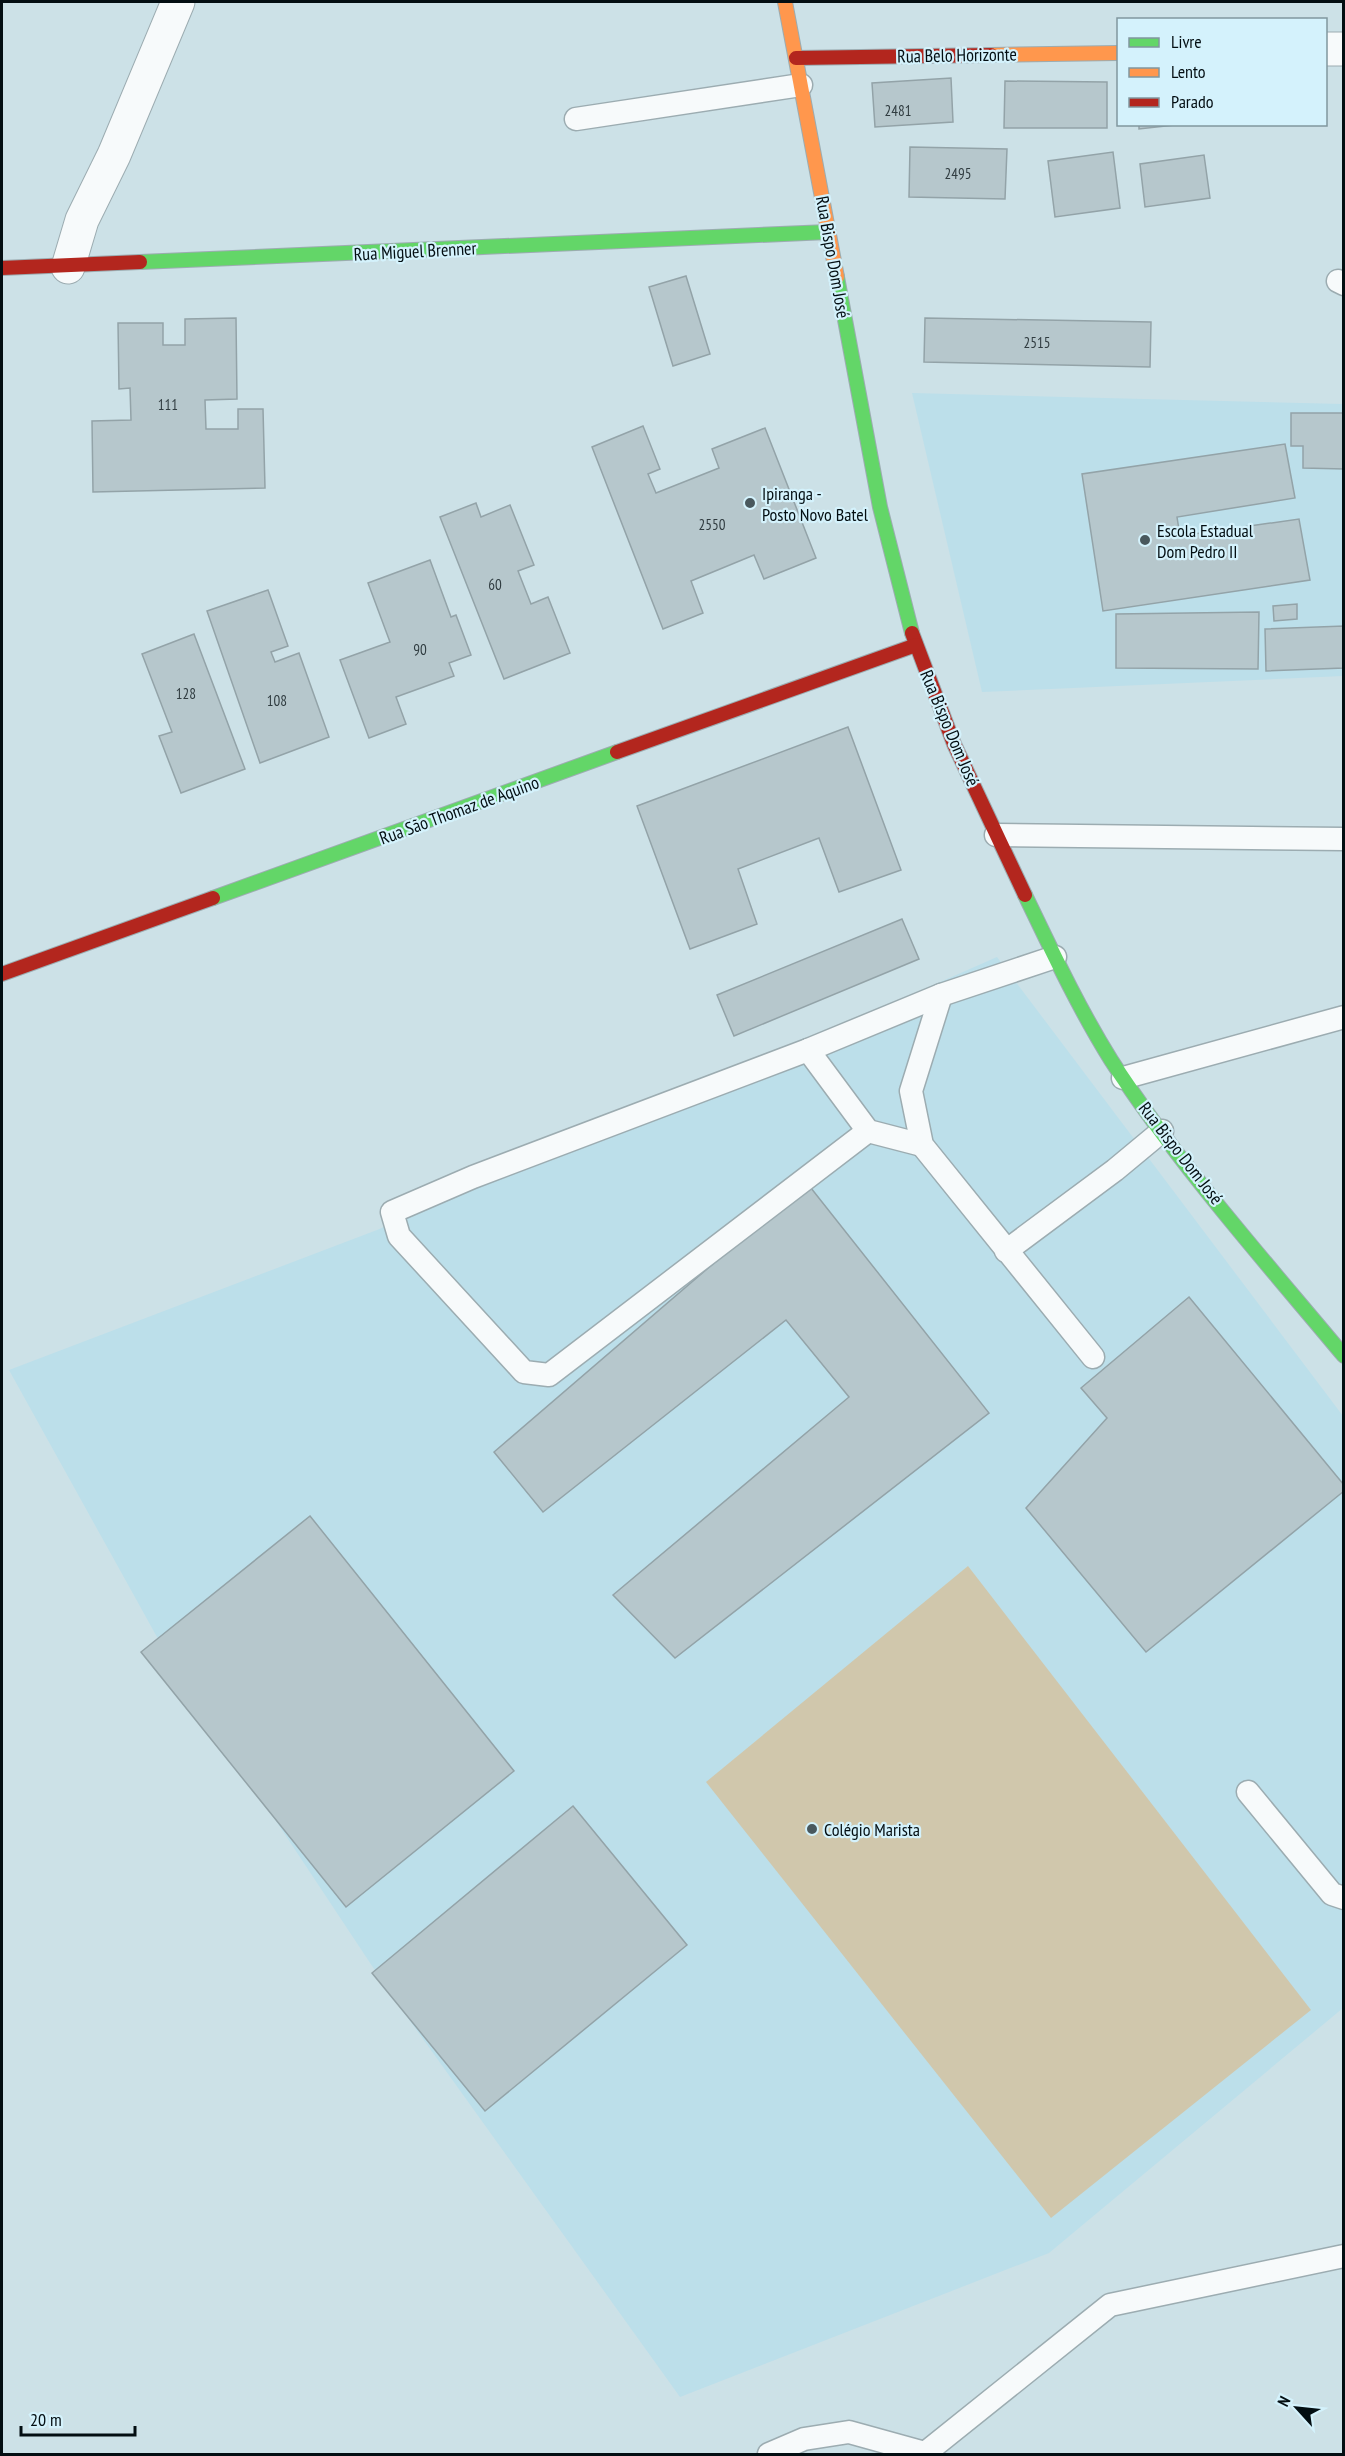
<svg xmlns="http://www.w3.org/2000/svg" width="1345" height="2456" viewBox="0 0 1345 2456" font-family="'PT Sans Narrow',sans-serif">
	<style>
		.built { fill: #bcdfea }
		.green { fill: #d0c7ac }
		.building { fill: #b6c7cc; stroke: #93a3a8; stroke-width: 1.5 }
		.lines { fill: none; stroke-linecap: round; stroke-linejoin: round }
		.lane-casing { stroke: #9cacb1; stroke-width: 25 }
		.street-casing { stroke: #9cacb1; stroke-width: 35 }
		.fast-casing { stroke: #9cacb1; stroke-width: 16 }
		.slow-casing { stroke: #9cacb1; stroke-width: 16 }
		.jam-casing { stroke: #9cacb1; stroke-width: 16 }
		.lane { stroke: #f7fafb; stroke-width: 22 }
		.street { stroke: #f7fafb; stroke-width: 33 }
		.fast { stroke: #63d668; stroke-width: 14 }
		.slow { stroke: #ff974d; stroke-width: 14 }
		.jam { stroke: #b3261e; stroke-width: 14 }
		.poi-dot { fill: #49585d; stroke: #d4f2fc; stroke-width: 2 }
		.labels { text-anchor: middle; dominant-baseline: central; stroke-width: 4.5; stroke-linejoin: round; paint-order: stroke }
		.number-label { font-size: 15px; fill: #303c40 }
		.street-label { font-size: 18px; fill: #030e12; stroke: #d4f2fc }
		.poi-label { font-size: 18px; fill: #030e12; stroke: #d4f2fc; text-anchor: start }
	</style>
	<rect width="100%" height="100%" fill="#cce1e7"/>
	<g class="built">
		<path d="M912,393l431,11v272l-361,16z"/>
		<path d="M997,957l346,459v592l-294,245 -369,144 -290,-404 -218,-329 -163,-294 368,-140z"/>
	</g>
	<path class="green" d="M968,1566l343,444 -260,208 -345,-436z"/>
	<g class="building">
		<path d="M951,78l2,44 -78,5 -3,-44z"/>
		<path d="M1005,81l102,1v46h-103z"/>
		<path d="M1139,124h45l-45,5z"/>
		<path d="M910,147l97,2 -2,50 -96,-2z"/>
		<path d="M1113,152l7,56 -65,9 -7,-56z"/>
		<path d="M1204,155l6,43 -65,9 -5,-43z"/>
		<path d="M686,276l24,78 -37,12 -24,-79z"/>
		<path d="M236,318l1,81 -32,1 1,29h32v-20h25l2,79 -172,4 -1,-71 39,-1 -1,-32 -11,1 -1,-66h45v22h22v-26z"/>
		<path d="M925,318l226,4 -1,45 -226,-5z"/>
		<path d="M1291,413h53v56l-41,-1v-22h-12z"/>
		<path d="M643,426l17,43 -12,5 8,19 63,-25 -7,-19 53,-21 51,130 -52,21 -10,-24 -63,26 12,32 -40,16 -71,-182z"/>
		<path d="M1285,444l10,54 -118,19 3,19 119,-17 11,61 -207,31 -21,-137z"/>
		<path d="M476,503l5,14 29,-12 24,60 -16,6 13,33 17,-7 22,56 -66,26 -64,-162z"/>
		<path d="M430,560l21,57 5,-2 15,40 -22,8 5,13 -58,21 10,27 -37,14 -29,-78 50,-18 -22,-59z"/>
		<path d="M268,590l20,56 -17,6 4,10 24,-9 30,84 -69,26 -53,-152z"/>
		<path d="M1297,604v15l-23,2 -1,-15z"/>
		<path d="M1259,612l-1,57 -142,-1v-54z"/>
		<path d="M1344,626v42l-78,3 -1,-42z"/>
		<path d="M194,634l51,135 -64,24 -22,-57 13,-4 -30,-78z"/>
		<path d="M848,727l53,143 -62,22 -20,-54 -81,31 19,55 -67,25 -53,-143z"/>
		<path d="M902,919l17,40 -185,77 -17,-41z"/>
		<path d="M807,1183l182,230 -314,245 -62,-63 236,-198 -63,-77 -243,192 -49,-60z"/>
		<path d="M1189,1297l155,188v6l-198,161 -120,-144 81,-90 -26,-30z"/>
		<path d="M310,1516l204,255 -168,136 -205,-255z"/>
		<path d="M573,1806l114,139 -202,166 -113,-138z"/>
	</g>
	<g class="lines">
		<defs>
			<g id="lane">
				<path d="M576,119l225,-34"/>
				<path d="M1338,281l6,3"/>
				<path d="M996,835l348,4"/>
				<path d="M941,995l-30,96 11,54 171,212"/>
				<path d="M808,1050l60,81 54,14"/>
				<path d="M1123,1078l221,-61"/>
				<path d="M868,1131l-319,244 -25,-3 -125,-136 -7,-24 81,-35 335,-127 133,-55 114,-38"/>
				<path d="M1006,1251l109,-81 47,-39"/>
				<path d="M1248,1792l84,102 12,4"/>
				<path d="M769,2454l35,-15 45,-7 76,21"/>
				<path d="M924,2454l186,-149 234,-49"/>
			</g>
			<g id="street">
				<path d="M1326,49h18"/>
				<path d="M68,267l14,-47 32,-65 64,-153"/>
			</g>
			<g id="fast">
				<path d="M140,262l688,-30"/>
				<path d="M837,277l43,230 32,126"/>
				<path d="M1025,895c27,56 53,112 86,165 68,105 153,200 233,296"/>
				<path d="M213,898l404,-146"/>
			</g>
			<g id="slow">
				<path d="M785,2l52,275"/>
				<path d="M991,55l127,-2"/>
			</g>
			<g id="jam">
				<path d="M796,58l195,-3"/>
				<path d="M2,268l138,-6"/>
				<path d="M912,633l42,111 71,151"/>
				<path d="M617,752l299,-107"/>
				<path d="M2,974l211,-76"/>
			</g>
		</defs>
		<use href="#lane" class="lane-casing"/>
		<use href="#street" class="street-casing"/>
		<use href="#fast" class="fast-casing"/>
		<use href="#slow" class="slow-casing"/>
		<use href="#jam" class="jam-casing"/>
		<use href="#lane" class="lane"/>
		<use href="#street" class="street"/>
		<use href="#fast" class="fast"/>
		<use href="#slow" class="slow"/>
		<use href="#jam" class="jam"/>
	</g>
	<g class="poi-dot">
		<circle cx="750" cy="503" r="6"/>
		<circle cx="1145" cy="540" r="6"/>
		<circle cx="812" cy="1829" r="6"/>
	</g>
	<g class="labels">
		<g class="number-label">
			<text x="898" y="110">2481</text>
			<text x="958" y="173">2495</text>
			<text x="1037" y="342">2515</text>
			<text x="168" y="404">111</text>
			<text x="712" y="524">2550</text>
			<text x="495" y="584">60</text>
			<text x="420" y="649">90</text>
			<text x="186" y="693">128</text>
			<text x="277" y="700">108</text>
		</g>
		<g class="street-label">
			<text transform="translate(957 55) rotate(-1)">Rua Belo Horizonte</text>
			<text transform="translate(415 251) rotate(-3)">Rua Miguel Brenner</text>
			<text transform="translate(833 257) rotate(80)">Rua Bispo Dom José</text>
			<text transform="translate(950 728) rotate(67)">Rua Bispo Dom José</text>
			<text transform="translate(459 810) rotate(-20)">Rua São Thomaz de Aquino</text>
			<text transform="translate(1181 1153) rotate(52)">Rua Bispo Dom José</text>
		</g>
		<g class="poi-label">
			<text x="762" y="493">Ipiranga -<tspan x="762" dy="21">Posto Novo Batel</tspan></text>
			<text x="1157" y="530">Escola Estadual<tspan x="1157" dy="21">Dom Pedro II</tspan></text>
			<text x="824" y="1829">Colégio Marista</text>
		</g>
	</g>
	<rect width="1345" height="2456" fill="none" stroke="#030e12" stroke-width="6"/>
	<rect x="1117" y="18" width="210" height="108" fill="#d4f2fc" stroke="#80979e" stroke-width="1.5"/>
	<rect x="1129" y="38" width="30" height="9" fill="#63d668" stroke="#80979e" stroke-width="1.5"/>
	<text x="1171" y="48" font-size="18" fill="#030e12">Livre</text>
	<rect x="1129" y="68" width="30" height="9" fill="#ff974d" stroke="#80979e" stroke-width="1.5"/>
	<text x="1171" y="78" font-size="18" fill="#030e12">Lento</text>
	<rect x="1129" y="98" width="30" height="9" fill="#b3261e" stroke="#80979e" stroke-width="1.5"/>
	<text x="1171" y="108" font-size="18" fill="#030e12">Parado</text>
	<g transform="translate(1297 2408) rotate(297)" stroke="#d4f2fc" stroke-width="4.5" paint-order="stroke">
	<path d="M0-4.5L10 22L0 15L-10 22Z" fill="#030e12"/>
	<text y="-9" font-size="16" font-weight="bold" text-anchor="middle" fill="#030e12">N</text>
	</g>
	<path d="M21 2426v9h114v-9" fill="none" stroke="#030e12" stroke-width="3"/>
	<text x="30" y="2426" font-size="18" fill="#030e12" stroke="#d4f2fc" stroke-width="4.5" paint-order="stroke">20 m</text>
</svg>
